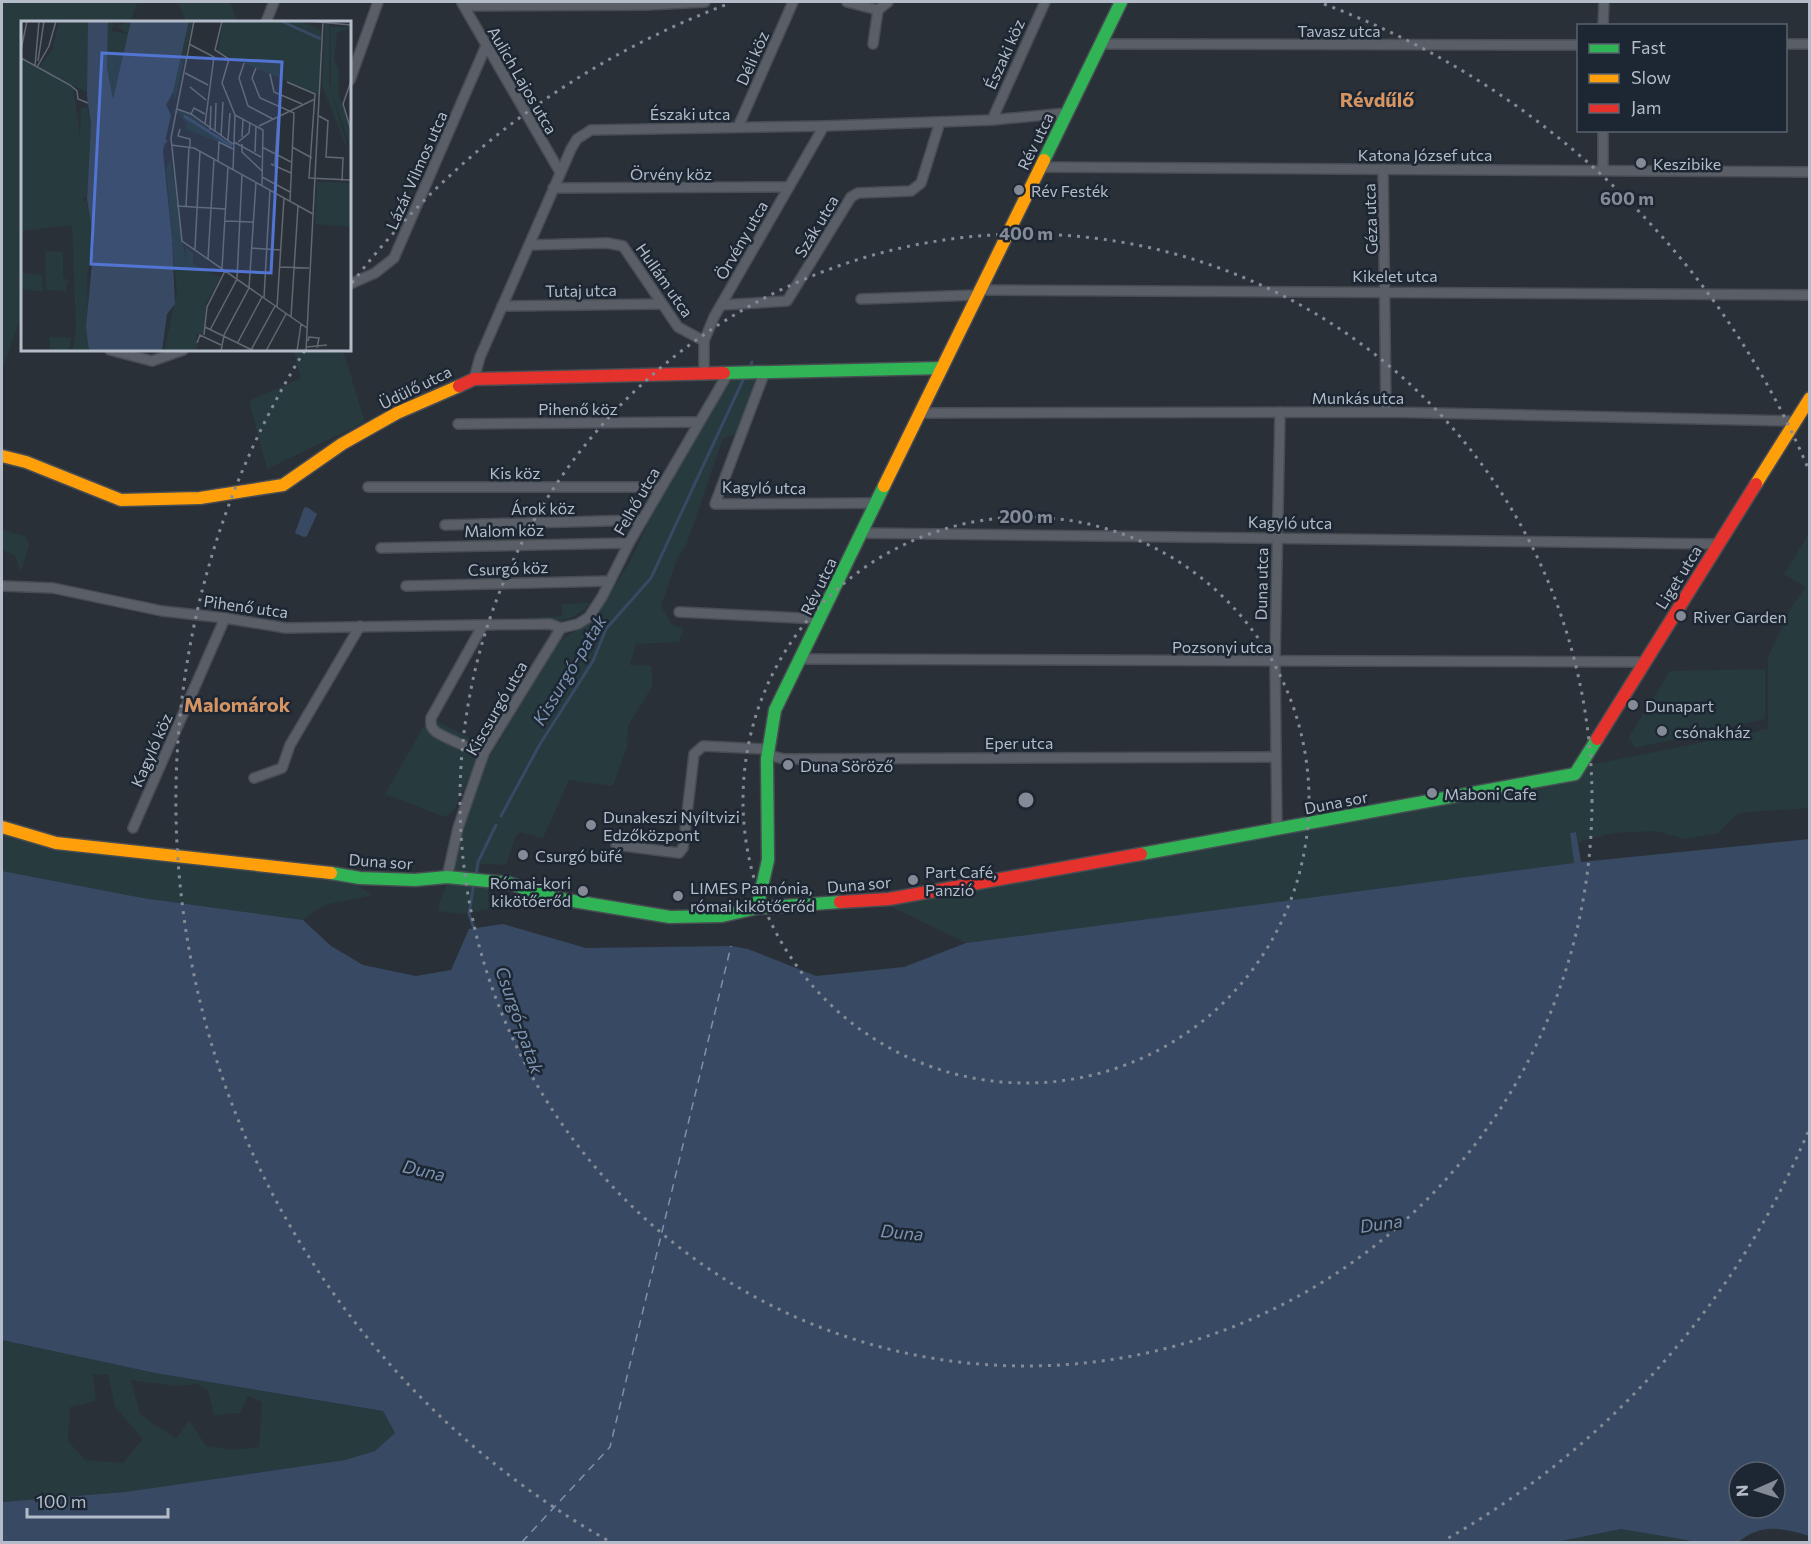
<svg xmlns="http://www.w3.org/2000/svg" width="1811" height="1544" viewBox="0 0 1811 1544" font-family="Commissioner,sans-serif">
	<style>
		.green { fill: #273a3e; fill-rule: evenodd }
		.water { fill: #384963; fill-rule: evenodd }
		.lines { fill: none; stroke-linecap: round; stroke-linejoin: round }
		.stream { stroke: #384963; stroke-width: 3 }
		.ferry { stroke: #7c92b1; stroke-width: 1.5; stroke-dasharray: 8 6; stroke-linecap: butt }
		.street-casing { stroke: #484c53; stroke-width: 12 }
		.fast-casing { stroke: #484c53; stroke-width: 15 }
		.slow-casing { stroke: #484c53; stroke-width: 15 }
		.jam-casing { stroke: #484c53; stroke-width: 15 }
		.street { stroke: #5a5e66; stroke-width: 9 }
		.fast { stroke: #30b455; stroke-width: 12 }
		.slow { stroke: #ff9f0a; stroke-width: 12 }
		.jam { stroke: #e5322d; stroke-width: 12 }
		.ring { fill: none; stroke: #848b96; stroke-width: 3; stroke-dasharray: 3 6 }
		.poi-dot { fill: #848b96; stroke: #1d2633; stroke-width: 2 }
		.labels { text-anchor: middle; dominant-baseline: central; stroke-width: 5; stroke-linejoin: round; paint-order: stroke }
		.street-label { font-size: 16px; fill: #b4bcc9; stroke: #1d2633 }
		.poi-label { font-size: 16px; fill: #b4bcc9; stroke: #1d2633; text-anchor: start }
		.water-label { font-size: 18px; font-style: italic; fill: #7c92b1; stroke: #1d2633 }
		.quarter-label { font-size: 20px; font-weight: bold; fill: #d59563; stroke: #1d2633 }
		.inset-river { fill: none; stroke: #384963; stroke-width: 3 }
		.inset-road { fill: none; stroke: #616872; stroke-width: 1.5 }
		.view { fill: #5274d3; fill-opacity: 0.15; stroke: #5274d3; stroke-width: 3 }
		.inset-edge { fill: none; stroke: #b4bcc9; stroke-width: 3 }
		.centre { fill: #848b96; stroke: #1d2633; stroke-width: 3 }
		.ring-label { font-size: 18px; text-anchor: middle; font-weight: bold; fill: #848b96; stroke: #1d2633; stroke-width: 5; stroke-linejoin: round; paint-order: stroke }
	</style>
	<rect width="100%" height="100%" fill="#2a3038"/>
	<g class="green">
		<path d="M2,2h136l-8,20h-108v291l-20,57z"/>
		<path d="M178,2h52l7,20h-51z"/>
		<path d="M293,350h50l22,72 -98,47 -18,-68 52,-23z"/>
		<path d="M733,375l23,1 -18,57 -15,5 -37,108 -9,12 -16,48 11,19 12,3 -5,14 -43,2 -6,21 21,1 2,19 -25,41 -1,20 -14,40 -44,-6 -26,58 -22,-6 -5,4 -10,29 -25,-1 -2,8 3,13 6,4v20l-25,5 -24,-3v-8l16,-38 11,-44 21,-60 73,-120 32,-21 15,-22 22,-35 28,-59z"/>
		<path d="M2,530l23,6 4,8 -8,28 -6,-16 -13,-7z"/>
		<path d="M1809,534v274l-71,5 -20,20 -32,6 -31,-8 -42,2 -35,9 -2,-10 -5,1 3,30 -537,73 -71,7 -76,-37 878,-177v-72l24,-51 14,-19 -22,-13z"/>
		<path d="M590,603c-16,18 -28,18 -51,17v-3l23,-1v-12z"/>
		<path d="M1765,669v50l-130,29 -6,-11 41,-66z"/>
		<path d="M429,717l55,28 -30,65 -9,7 -60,-23z"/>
		<path d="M2,835l49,11 290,29 31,20 -48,10 -21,15 -160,-22 -141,-27z"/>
		<path d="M2,1340l153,33 228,38 12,22 -20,18 -30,9 -220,32 -123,10zM93,1374l15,1 7,32 28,32 -20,24 -38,-3 -17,-19 2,-34 26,-6zM131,1380l46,6 21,-2 10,6 6,25 26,-2 8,-17 14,6 -3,45 -26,3 -27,-4 -17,-26 -13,19 -36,-25z"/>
		<path d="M1621,1529l77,13h-142z"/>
	</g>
	<g class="water">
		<path d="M307,507l10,7 -10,22 -3,1 -9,-4 9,-25z"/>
		<path d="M1576,832l5,30 228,-23v697c-25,-8 -49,-13 -70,6h-41l-77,-13 -65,13h-1554v-40l123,-10 220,-32 30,-9 20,-18 -12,-22 -228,-38 -153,-33v-469l141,27 160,22 28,26 32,19 53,11 35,-6 18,-41 34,-5 83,24 145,-2 17,3 68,27 88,-9 62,-24 608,-80 -4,-30zM1739,1472h36v36h-36z"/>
	</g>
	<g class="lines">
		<g class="stream">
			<path d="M751,365l1,-3"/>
			<path d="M501,816l39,-72 53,-83 13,-32 45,-51 92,-198"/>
			<path d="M476,875l2,-13 18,-37"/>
			<path d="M474,882l-5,32 6,17"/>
		</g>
		<path class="ferry" d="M522,1542l88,-95 121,-501"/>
		<defs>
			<g id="street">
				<path d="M847,2l31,8"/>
				<path d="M462,3l98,169"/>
				<path d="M464,6l182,-1 59,-3"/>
				<path d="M266,22l8,-20"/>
				<path d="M1603,26l1,-24"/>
				<path d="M873,44l5,-34 10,-8"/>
				<path d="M1100,44l478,1"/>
				<path d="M1786,44h24"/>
				<path d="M350,80l28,-78"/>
				<path d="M992,120l53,-118"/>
				<path d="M738,127l55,-125"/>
				<path d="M1603,130v40"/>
				<path d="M1040,167l770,5"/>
				<path d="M1383,169l3,243"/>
				<path d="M553,188l236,-1"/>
				<path d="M529,245l78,-2 16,3 55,81 26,14"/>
				<path d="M350,284l25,-11 19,-15 92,-212"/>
				<path d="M980,290l830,5"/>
				<path d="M861,299l117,-4"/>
				<path d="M721,305l66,-4 64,-104 7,-4 53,-2 10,-8 19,-61"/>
				<path d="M502,306l159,-2"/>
				<path d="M110,350l42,11 31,-11"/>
				<path d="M704,374v-33l10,-24 110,-191"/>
				<path d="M764,374l-49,130 161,-1"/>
				<path d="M474,379l6,-22 91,-208 6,-10 14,-9 233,-4 168,-6 75,-7"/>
				<path d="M920,413l466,-1 409,9"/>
				<path d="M458,424l241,-2"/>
				<path d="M368,487h293"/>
				<path d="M445,525l196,-5"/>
				<path d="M861,533l857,11"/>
				<path d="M381,548l248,-5"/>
				<path d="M2,586l51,2 109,23 63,7 61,10 264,-4 11,4"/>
				<path d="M406,586l204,-5"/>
				<path d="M679,612l141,7"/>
				<path d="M483,625l-52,93c0,5 -1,9 4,13 4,4 42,21 49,22"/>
				<path d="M561,628l17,-4 11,-7 13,-20 27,-54 98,-168"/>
				<path d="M800,659l845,3"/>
				<path d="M254,778l28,-10 8,-23 70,-119"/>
				<path d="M133,828l92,-210"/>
				<path d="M1277,830l-2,-169 5,-249"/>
				<path d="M616,845l63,8 4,-5 11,-94 9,-8 63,3 6,7 12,3 492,-2"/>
				<path d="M447,877l11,-49 26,-75 77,-125"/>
			</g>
			<g id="fast">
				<path d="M1044,160l77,-158"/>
				<path d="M724,373l218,-5"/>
				<path d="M1141,854l434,-80 22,-35"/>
				<path d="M331,873l29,5 55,2 32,-3 61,6 47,15 115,19 52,-1 35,-8 83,-6"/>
				<path d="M757,908l11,-48 -1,-101 8,-49 109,-224"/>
			</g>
			<g id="slow">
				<path d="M2,456l24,6 95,38 79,-2 83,-13 59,-41 55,-31 62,-27"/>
				<path d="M1756,484l54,-86"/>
				<path d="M884,486l160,-326"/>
				<path d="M2,827l54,16 275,30"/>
			</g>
			<g id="jam">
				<path d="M459,386l15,-7 250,-6"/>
				<path d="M1597,739l159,-255"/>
				<path d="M840,902l49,-3 252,-45"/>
			</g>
		</defs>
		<use href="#street" class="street-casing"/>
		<use href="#fast" class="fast-casing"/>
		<use href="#slow" class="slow-casing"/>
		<use href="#jam" class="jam-casing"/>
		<use href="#street" class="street"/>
		<use href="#fast" class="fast"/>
		<use href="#slow" class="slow"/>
		<use href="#jam" class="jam"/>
	</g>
	<g class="ring">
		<circle cx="1026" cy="800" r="283"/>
		<circle cx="1026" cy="800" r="566"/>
		<path d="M1808 1132A850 850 0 0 1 1445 1540M607 1540A850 850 0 0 1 305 350M352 283A850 850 0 0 1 728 4M1324 4A850 850 0 0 1 1808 468"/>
	</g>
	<g class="poi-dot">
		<circle cx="1641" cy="163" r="6"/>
		<circle cx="1019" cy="190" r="6"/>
		<circle cx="1681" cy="616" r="6"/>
		<circle cx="1633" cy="705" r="6"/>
		<circle cx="1662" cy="731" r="6"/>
		<circle cx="788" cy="765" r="6"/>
		<circle cx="1432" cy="793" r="6"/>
		<circle cx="591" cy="825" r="6"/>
		<circle cx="523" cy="855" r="6"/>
		<circle cx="913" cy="880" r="6"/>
		<circle cx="583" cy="891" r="6"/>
		<circle cx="678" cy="896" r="6"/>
	</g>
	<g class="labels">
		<g class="street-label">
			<text x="1339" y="30">Tavasz utca</text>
			<text transform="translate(1004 54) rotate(-66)">Északi köz</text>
			<text transform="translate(752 58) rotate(-66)">Déli köz</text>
			<text transform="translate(523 80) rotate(60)">Aulich Lajos utca</text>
			<text x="690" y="113">Északi utca</text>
			<text transform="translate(1035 141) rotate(-64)">Rév utca</text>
			<text x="1425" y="154">Katona József utca</text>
			<text transform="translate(416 170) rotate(-66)">Lázár Vilmos utca</text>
			<text x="671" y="173">Örvény köz</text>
			<text transform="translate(1370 219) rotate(-92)">Géza utca</text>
			<text transform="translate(816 226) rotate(-59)">Szák utca</text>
			<text transform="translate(741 240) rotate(-60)">Örvény utca</text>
			<text x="1395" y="275">Kikelet utca</text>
			<text transform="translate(665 280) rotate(55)">Hullám utca</text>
			<text transform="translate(581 290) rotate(-1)">Tutaj utca</text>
			<text transform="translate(415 387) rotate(-26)">Üdülő utca</text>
			<text x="1358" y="397">Munkás utca</text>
			<text x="578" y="408">Pihenő köz</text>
			<text x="515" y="472">Kis köz</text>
			<text transform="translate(764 487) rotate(1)">Kagyló utca</text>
			<text transform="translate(636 501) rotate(-60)">Felhő utca</text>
			<text transform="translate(543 508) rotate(-1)">Árok köz</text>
			<text transform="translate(1290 522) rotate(1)">Kagyló utca</text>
			<text transform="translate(504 530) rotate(-1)">Malom köz</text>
			<text transform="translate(508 568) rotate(-2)">Csurgó köz</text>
			<text transform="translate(1678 577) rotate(-58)">Liget utca</text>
			<text transform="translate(1261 584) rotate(-89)">Duna utca</text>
			<text transform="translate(818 586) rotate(-64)">Rév utca</text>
			<text transform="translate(246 606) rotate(8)">Pihenő utca</text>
			<text x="1222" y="646">Pozsonyi utca</text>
			<text transform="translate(496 708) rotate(-60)">Kiscsurgó utca</text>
			<text x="1019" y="742">Eper utca</text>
			<text transform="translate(151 750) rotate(-66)">Kagyló köz</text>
			<text transform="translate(1336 802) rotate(-11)">Duna sor</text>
			<text transform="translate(381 861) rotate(4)">Duna sor</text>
			<text transform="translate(859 884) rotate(-5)">Duna sor</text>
		</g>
		<g class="poi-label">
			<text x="1653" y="163">Keszibike</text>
			<text x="1031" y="190">Rév Festék</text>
			<text x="1693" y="616">River Garden</text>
			<text x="1645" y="705">Dunapart</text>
			<text x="1674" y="731">csónakház</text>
			<text x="800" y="765">Duna Söröző</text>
			<text x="1444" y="793">Maboni Cafe</text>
			<text x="603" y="816">Dunakeszi Nyíltvizi<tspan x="603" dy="18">Edzőközpont</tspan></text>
			<text x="535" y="855">Csurgó büfé</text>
			<text x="925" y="871">Part Café,<tspan x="925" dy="18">Panzió</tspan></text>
			<text x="571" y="882" text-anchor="end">Római-kori<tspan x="571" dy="18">kikötőerőd</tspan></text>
			<text x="690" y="887">LIMES Pannónia,<tspan x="690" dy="18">római kikötőerőd</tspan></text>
		</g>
		<g class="water-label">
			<text transform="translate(569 670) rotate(-59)">Kissurgó-patak</text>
			<text transform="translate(520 1020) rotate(71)">Csurgó-patak</text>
			<text transform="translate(424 1170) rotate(13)">Duna</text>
			<text transform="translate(1381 1223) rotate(-8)">Duna</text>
			<text transform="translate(902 1232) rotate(5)">Duna</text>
		</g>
		<g class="quarter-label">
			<text x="1377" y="99">Révdűlő</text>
			<text x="237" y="704">Malomárok</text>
		</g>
	</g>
	<g transform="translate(21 21)">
		<rect width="330" height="330" fill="#2a3038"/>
		<path d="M38,0h29v72l-49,-25 14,-20zM87,0h6l-2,10 16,3 -11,-8 14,-5 -3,25 -16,54 -5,-32zM168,0h4l-18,79 -2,-8zM202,0h79l19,10 -2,64 -101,-43zM304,0h4v62l22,76 -29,-74zM309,6h21l-14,6 -3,27 5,10 -1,22 13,40v17l-20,-59zM0,36l52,31 7,49 1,-29 6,-1 4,17 -4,73 -5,3 5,1 7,41 -7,34 2,75h-17l4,-22 -4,-104 -51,6zM153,87l16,6 43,34 -47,-19 1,-5 -9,-11 -5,1zM150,139l15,103v-16l7,6v11l27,14 -14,25 -2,31h-8l1,17h-33l13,-58 -11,-124zM296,161l34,1v44l-36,-3zM24,230l18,1v25l8,6h-5v8l-20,-1zM0,252l21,2 1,17 -22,-3zM28,316l22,1 -2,13h-19z" fill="#273a3e"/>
		<path d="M67,0h20l-1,47 6,31 18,-78h58l-16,71 -7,13 5,10 -8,36 9,89 3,1h-3l3,63 -8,10 -5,37h-73l-3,-24 8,-85 -7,-43 4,-75 -4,-28z" fill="#384963"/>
		<path class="inset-river" d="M260,0l40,18M68,83l21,21 57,17M163,95l48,30"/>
		<path class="inset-road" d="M173,0l-23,117 11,103 125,87M201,0l-7,29 14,9 -7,24 13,32 -2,55M287,0l43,4M168,23l25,13 -9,67M0,29l6,-29M0,37l49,27 7,6 1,8 10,4M17,40l6,-40M223,42l-5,15 9,28 25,13M14,45l4,-45M16,46l12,-21 7,-25M235,47l-4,10 8,20 34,15 -4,88M164,52l23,12M249,53l4,18 28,12M330,60l-8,23 8,26M266,61l28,12 -6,84 42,2M169,66l16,13M156,88l14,5 42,30M170,93l3,-6 11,6M214,94l28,15 -1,55M298,95l9,5 -2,36 17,1 -1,23M238,105l56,-27M159,108l-2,7 12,3v8M189,109l1,-24M194,111l1,-29M200,115l2,-34M221,116l1,-18M207,119l2,-27M213,121l27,15M217,121l11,-9 1,-11M221,123v8l20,19M150,124l23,3 119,66M241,126l29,15M271,126l20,11M234,131l1,-26M197,140l1,-19 14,7M250,143l20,9M254,143l3,-48M241,156l28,15M156,185l49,3M165,185l3,-59M204,200l28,1M231,227l29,2M174,228l5,-98M187,238l6,-100M259,246l29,1M201,247l6,-101M243,277l6,-108M256,286l7,-109M270,296l7,-111M184,306l49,24M189,309l27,-51 5,-104M183,314l3,-28 18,-36M287,320l1,-4 10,1 -2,10M217,321l24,-45M176,322l3,-8 21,10M285,326l21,-2M230,329l24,-44M200,330l3,-16 25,-47 7,-106M245,330l20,-37M276,330l4,-27M285,330l17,-330"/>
		<path class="view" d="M81,32l180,9 -11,211 -180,-9z"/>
		<rect width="330" height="330" class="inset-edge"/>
	</g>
	<circle cx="1026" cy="800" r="9" class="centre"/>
	<g class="ring-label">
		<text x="1627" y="205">600 m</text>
		<text x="1026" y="240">400 m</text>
		<text x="1026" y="523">200 m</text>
	</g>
	<rect width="1811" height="1544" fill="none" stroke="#b4bcc9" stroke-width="6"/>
	<rect x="1577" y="24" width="210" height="108" fill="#1d2633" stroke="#59626f" stroke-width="1.5"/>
	<rect x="1589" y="44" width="30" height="9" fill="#30b455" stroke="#59626f" stroke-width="1.5"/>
	<text x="1631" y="54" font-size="18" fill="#b4bcc9">Fast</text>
	<rect x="1589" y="74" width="30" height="9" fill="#ff9f0a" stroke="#59626f" stroke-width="1.5"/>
	<text x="1631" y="84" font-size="18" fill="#b4bcc9">Slow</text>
	<rect x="1589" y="104" width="30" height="9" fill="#e5322d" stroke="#59626f" stroke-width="1.5"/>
	<text x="1631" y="114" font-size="18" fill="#b4bcc9">Jam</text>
	<g transform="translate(1757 1490) rotate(267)"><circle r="28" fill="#1d2633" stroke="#59626f" stroke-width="1.5"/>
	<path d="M0-4.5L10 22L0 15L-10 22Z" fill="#848b96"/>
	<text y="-9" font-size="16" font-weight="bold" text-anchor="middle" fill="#b4bcc9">N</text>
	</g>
	<path d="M27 1508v9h141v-9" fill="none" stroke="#b4bcc9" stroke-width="3"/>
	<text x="36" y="1508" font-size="18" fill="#b4bcc9" stroke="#1d2633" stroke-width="4.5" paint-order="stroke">100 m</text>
</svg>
